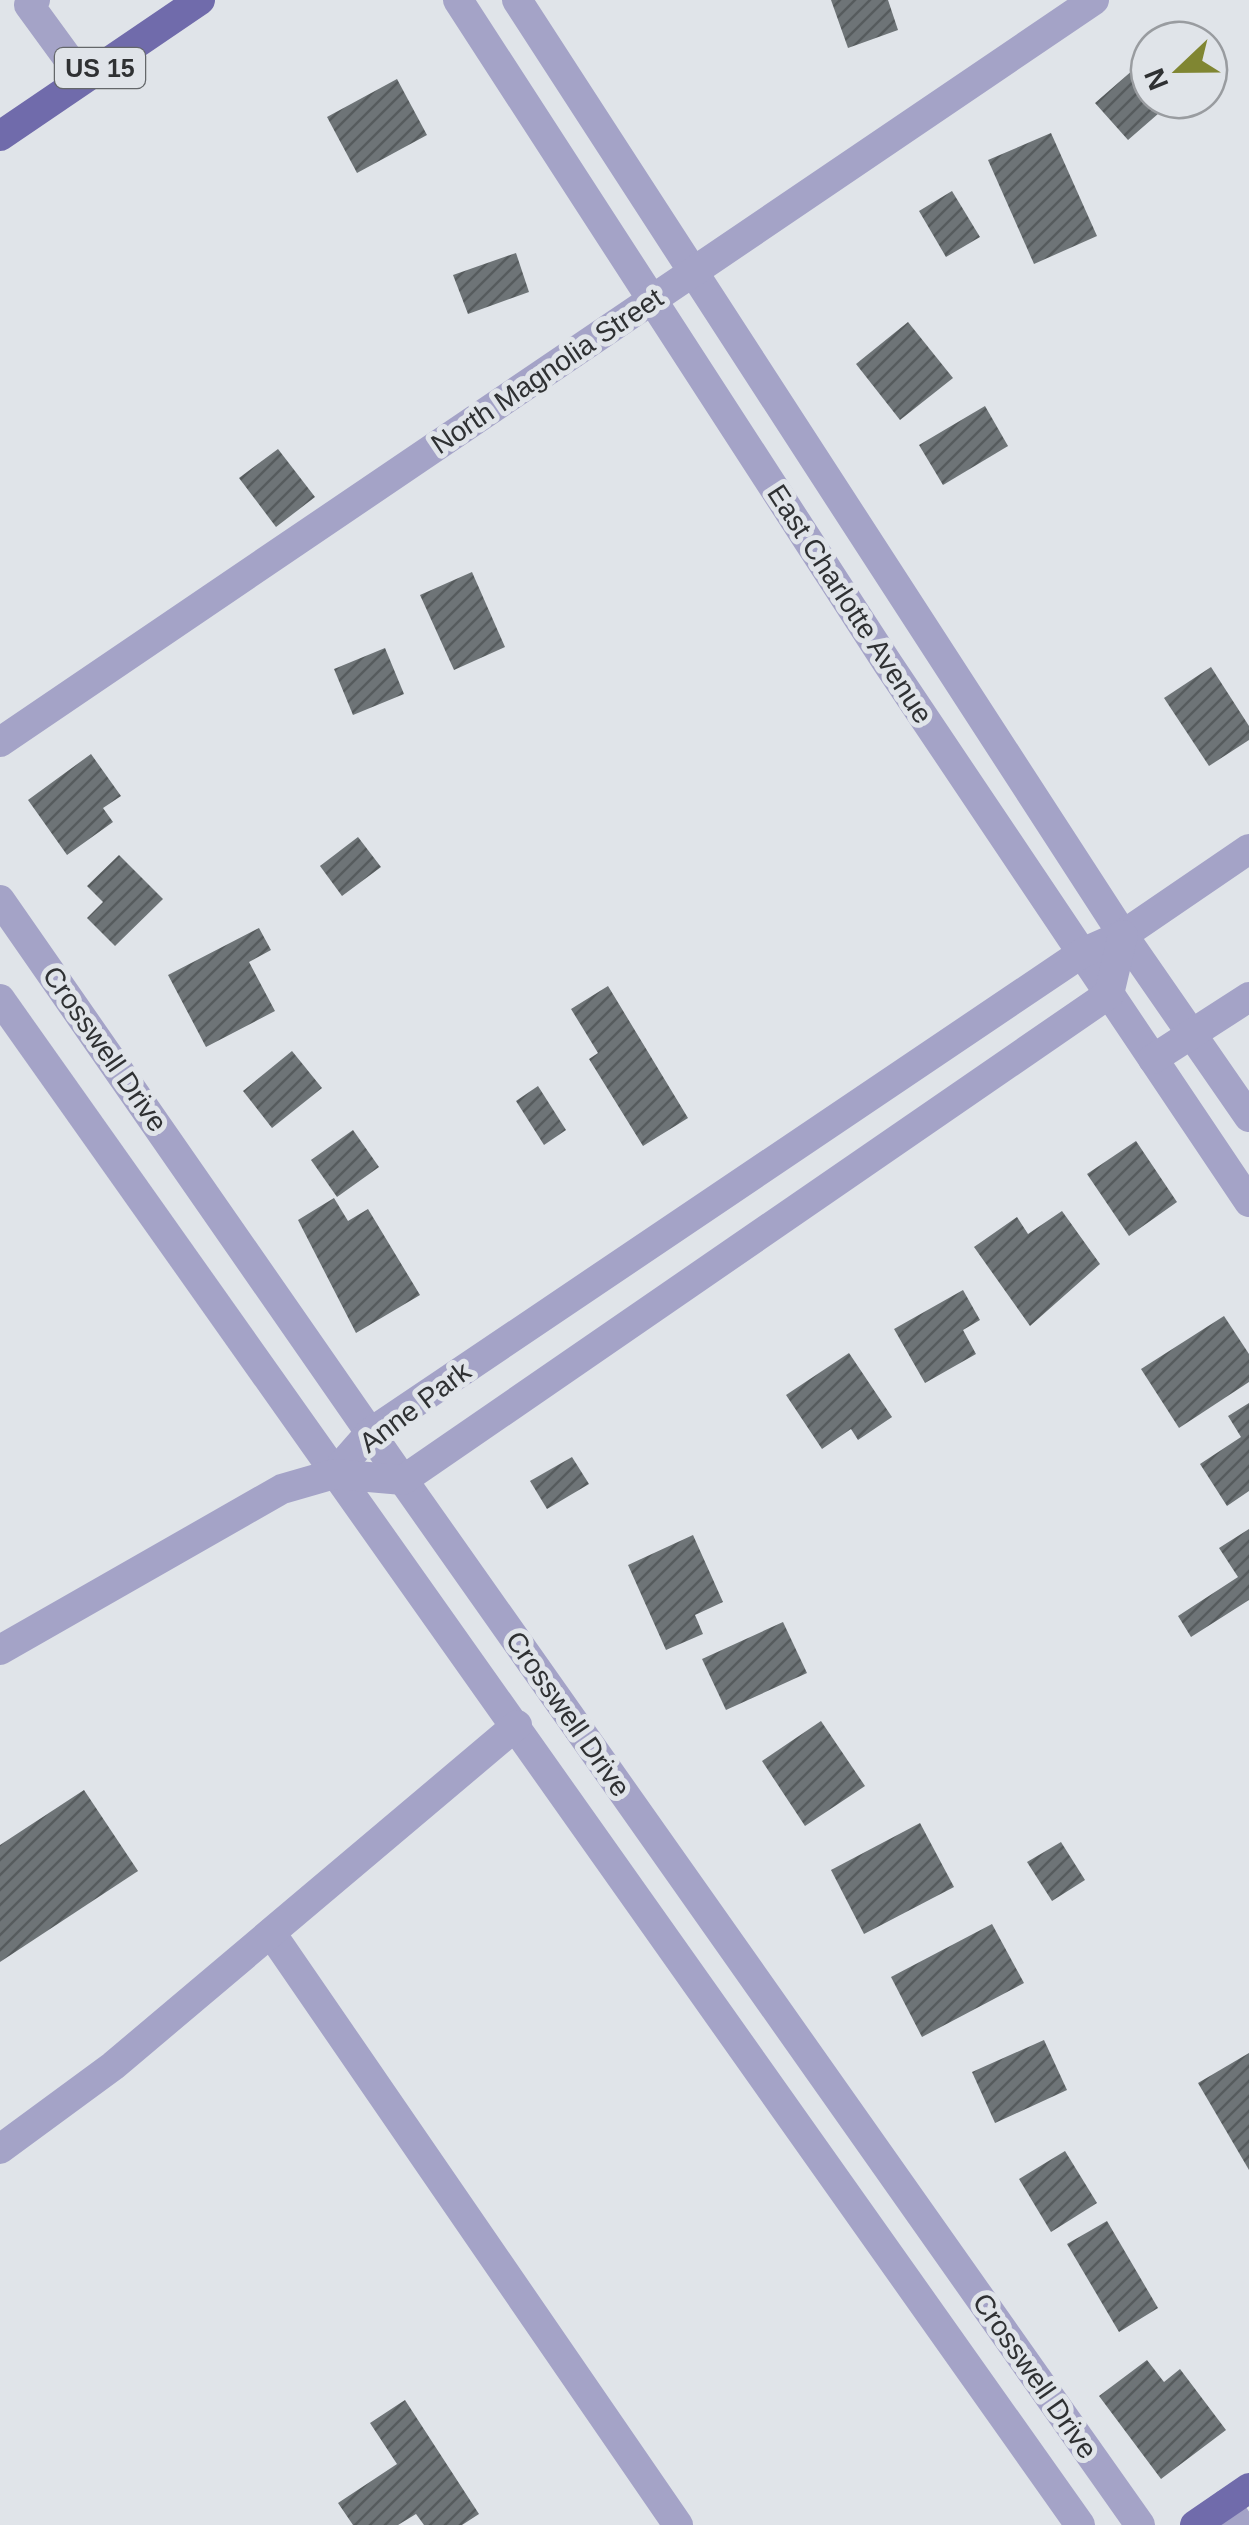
<svg xmlns="http://www.w3.org/2000/svg" width="1249" height="2525" viewBox="0 0 1249 2525" font-family="Helvetica,sans-serif">
	<style>
		.building { fill: url(#building-hatch) }
		.lines { fill: none; stroke-linecap: round; stroke-linejoin: round }
		.minor { stroke: #a4a3c7; stroke-width: 30 }
		.major { stroke: #706bab; stroke-width: 30 }
		.labels { text-anchor: middle; dominant-baseline: central; stroke-width: 10; stroke-linejoin: round; paint-order: stroke }
		.shield { fill: #e0e4e9; stroke: #64676a; stroke-width: 2.5 }
		.shield-label { font-size: 25px; font-weight: bold; fill: #2f3133 }
		.street-label { font-size: 28px; fill: #2f3133; stroke: #e0e4e9 }
	</style>
	<defs>
		<pattern id="building-hatch" width="6" height="6" patternUnits="userSpaceOnUse" patternTransform="scale(2.5)"><rect width="6" height="6" fill="#6e7477"/><path d="M-1 1l2-2M0 6l6-6M5 7l2-2" fill="none" stroke="#565b5d"/></pattern>
	</defs>
	<rect width="100%" height="100%" fill="#e0e4e9"/>
	<g class="building">
		<path d="M831,0h57l10,30 -50,18z"/>
		<path d="M1149,56v44h25l-46,40 -33,-37z"/>
		<path d="M397,79l30,56 -70,38 -30,-56z"/>
		<path d="M1051,133l46,103 -63,28 -46,-104z"/>
		<path d="M952,191l28,46 -34,20 -27,-46z"/>
		<path d="M516,253l13,39 -61,22 -15,-39z"/>
		<path d="M908,322l45,56 -53,42 -44,-56z"/>
		<path d="M985,406l23,40 -65,39 -24,-40z"/>
		<path d="M278,449l37,48 -39,30 -37,-49z"/>
		<path d="M472,572l33,75 -51,23 -34,-75z"/>
		<path d="M385,648l19,46 -51,21 -19,-46z"/>
		<path d="M1211,667l38,59v14l-40,26 -45,-68z"/>
		<path d="M91,754l30,42 -18,12 10,14 -46,33 -39,-55z"/>
		<path d="M358,837l23,30 -39,29 -22,-30z"/>
		<path d="M119,855l44,44 -48,47 -28,-28 16,-16 -16,-16z"/>
		<path d="M259,928l12,22 -22,12 26,49 -69,36 -38,-72z"/>
		<path d="M608,986l80,132 -45,28 -54,-87 9,-6 -27,-44z"/>
		<path d="M292,1051l30,37 -50,40 -29,-37z"/>
		<path d="M538,1086l28,44 -22,15 -28,-44z"/>
		<path d="M353,1130l26,37 -42,30 -26,-37z"/>
		<path d="M1136,1141l41,61 -48,34 -42,-62z"/>
		<path d="M334,1198l14,23 20,-12 52,86 -64,38 -58,-113z"/>
		<path d="M1062,1211l38,53 -70,62 -56,-79 43,-30 11,17z"/>
		<path d="M963,1290l17,30 -17,10 13,24 -51,29 -31,-54z"/>
		<path d="M1224,1316l25,38v28l-70,46 -38,-59z"/>
		<path d="M849,1353l43,64 -34,23 -7,-11 -29,20 -36,-54z"/>
		<path d="M1249,1403v88l-22,15 -27,-42 41,-27 -13,-21z"/>
		<path d="M572,1457l17,27 -42,25 -17,-28z"/>
		<path d="M1249,1529v71l-58,37 -13,-21 60,-39 -19,-29z"/>
		<path d="M693,1535l30,67 -28,13 8,19 -37,16 -38,-85z"/>
		<path d="M783,1622l24,51 -81,37 -24,-51z"/>
		<path d="M821,1721l44,65 -60,40 -43,-65z"/>
		<path d="M84,1790l54,81 -138,91v-117z"/>
		<path d="M920,1823l34,64 -90,47 -33,-64z"/>
		<path d="M1061,1842l24,38 -33,21 -25,-39z"/>
		<path d="M992,1924l32,59 -102,54 -31,-60z"/>
		<path d="M1044,2040l23,50 -72,33 -23,-51z"/>
		<path d="M1249,2053v117l-51,-87z"/>
		<path d="M1065,2151l32,52 -46,29 -32,-53z"/>
		<path d="M1107,2221l51,87 -39,24 -52,-88z"/>
		<path d="M1147,2360l17,22 16,-13 46,61 -65,49 -62,-83z"/>
		<path d="M405,2400l74,114 -17,11h-38l-8,-11 -18,11h-45l-15,-22 59,-39 -27,-41z"/>
	</g>
	<g class="lines">
		<g class="minor">
			<path d="M35,0l-6,5 54,74"/>
			<path d="M458,0l430,664 361,538"/>
			<path d="M517,0l606,935 126,182"/>
			<path d="M0,742l1094,-742"/>
			<path d="M0,900l403,580 737,1045"/>
			<path d="M0,999l1080,1526"/>
			<path d="M1153,1059l96,-62"/>
			<path d="M334,1474l36,-41 712,-480 41,-18 126,-86"/>
			<path d="M0,1650l282,-161 52,-15 69,6 706,-486 14,-59"/>
			<path d="M271,1933l407,592"/>
			<path d="M0,2149l113,-83 404,-341"/>
			<path d="M1226,2504l14,21"/>
		</g>
		<g class="major">
			<path d="M0,136l200,-136"/>
			<path d="M1195,2525l54,-37"/>
		</g>
	</g>
	<g class="labels">
		<rect class="shield" x="55" y="48" width="90" height="40" rx="8"/>
		<g class="shield-label">
			<text x="100" y="68">US 15</text>
		</g>
		<g class="street-label">
			<text transform="translate(547 371) rotate(-34)">North Magnolia Street</text>
			<text transform="translate(850 604) rotate(57)">East Charlotte Avenue</text>
			<text transform="translate(105 1049) rotate(55)">Crosswell Drive</text>
			<text transform="translate(415 1407) rotate(-37)">Anne Park</text>
			<text transform="translate(568 1714) rotate(55)">Crosswell Drive</text>
			<text transform="translate(1035 2376) rotate(55)">Crosswell Drive</text>
		</g>
	</g>
	<g transform="translate(1179 70) rotate(248)"><circle r="48" fill="#e0e4e9" stroke="#999ca0" stroke-width="2.5"/>
	<path d="M0-8L18 38L0 25L-18 38Z" fill="#808632"/>
	<text y="-15" font-size="28" font-weight="bold" text-anchor="middle" fill="#2f3133">N</text>
	</g>
</svg>
